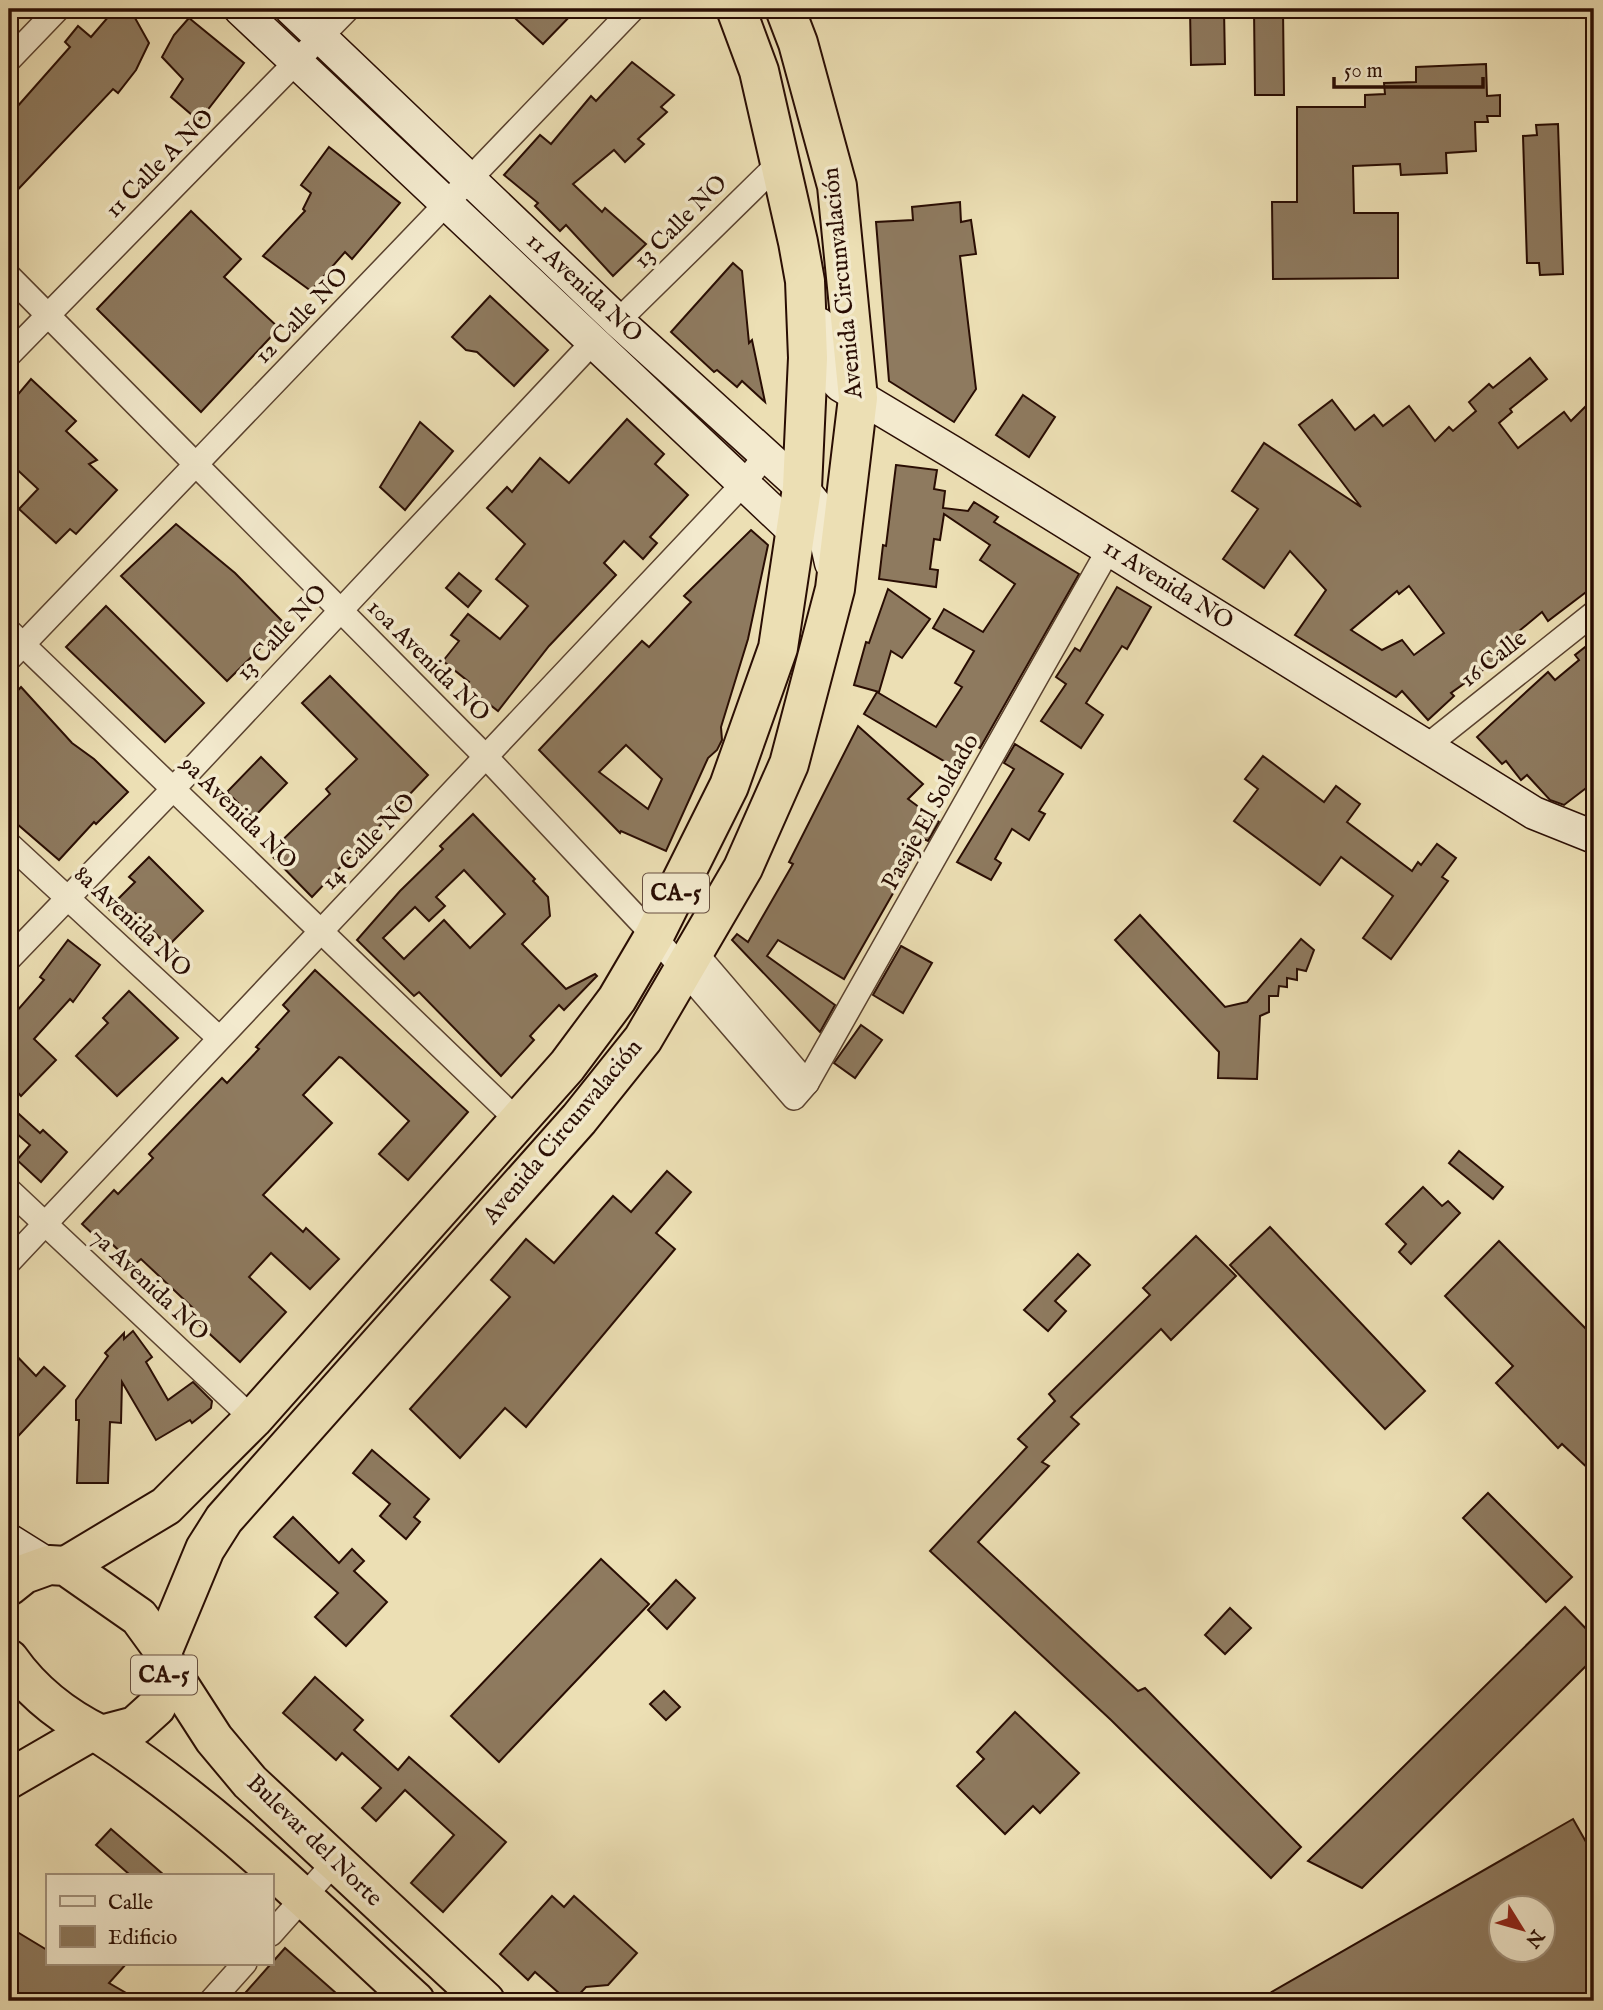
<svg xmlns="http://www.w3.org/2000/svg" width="1603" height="2010" viewBox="0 0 1603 2010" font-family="'IM FELL English',serif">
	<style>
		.building { fill: #8e7a5f; stroke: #290d03; stroke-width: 2; fill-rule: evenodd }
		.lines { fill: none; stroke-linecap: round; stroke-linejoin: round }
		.street-casing { stroke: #5a422f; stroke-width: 26 }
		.secondary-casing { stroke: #290d03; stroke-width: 35 }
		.highway-casing { stroke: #290d03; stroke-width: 42 }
		.street { stroke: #f3eace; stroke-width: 23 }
		.secondary { stroke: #f3eace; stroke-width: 32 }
		.highway { stroke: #ecdfb4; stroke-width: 38 }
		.labels { text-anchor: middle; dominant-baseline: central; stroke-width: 7; stroke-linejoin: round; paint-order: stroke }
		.shield { fill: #f3eace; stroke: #664f40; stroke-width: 2 }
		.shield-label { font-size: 23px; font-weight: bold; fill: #290d03 }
		.street-label { font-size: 24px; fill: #290d03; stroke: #f3eace }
	</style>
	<rect width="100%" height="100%" fill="#ecdfb4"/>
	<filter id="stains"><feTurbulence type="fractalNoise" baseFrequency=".00286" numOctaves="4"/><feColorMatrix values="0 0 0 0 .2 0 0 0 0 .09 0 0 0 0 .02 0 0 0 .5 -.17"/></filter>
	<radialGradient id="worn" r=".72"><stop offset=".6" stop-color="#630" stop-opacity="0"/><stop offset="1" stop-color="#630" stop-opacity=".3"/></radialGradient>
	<g class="building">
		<path d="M115,9h15l19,34 -13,27 -18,23 -5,-4 -104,110v-83l61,-69 -5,-5 13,-16 13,11z"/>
		<path d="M505,9h72l-34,35z"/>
		<path d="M1190,9h34l1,55 -34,1z"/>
		<path d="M1254,9h29l1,86h-29z"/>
		<path d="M189,18l55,45 -45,58 -28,-24 12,-18 -21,-22 12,-22z"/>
		<path d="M632,62l42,33 -13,12 6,5 -29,27 6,5 -19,18 -11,-12 -41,34 29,28 3,-4 41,36 -33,32 -47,-51 -6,6 -25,-25 3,-3 -34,-28 36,-40 11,9 40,-48 5,5z"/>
		<path d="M1486,64l1,32 13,-1v21h-13l1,6h-13l1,29 -30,2 1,20 -46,2 -1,-11 -47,2 1,47h44v65l-125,1 -1,-77h25v-95h68v-12l20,-1 -1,-11 32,-1v-15z"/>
		<path d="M1558,124l5,150 -23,1 -1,-12h-12l-4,-127 14,-1 -1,-10z"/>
		<path d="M329,147l71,56 -48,56 -7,-7 -34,39 -48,-35 42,-45 -2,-2 8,-16 -10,-8z"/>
		<path d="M960,202l1,20 10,-2 5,34 -16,2 16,133 -22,33 -65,-41 -13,-159 37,-2 -1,-13z"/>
		<path d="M191,211l50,48 -17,18 55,51 -78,84 -104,-103z"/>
		<path d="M733,263l9,8 7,72 3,-3 13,62 -23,-21 -5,6 -20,-17 -3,2 -43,-40z"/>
		<path d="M490,296l58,54 -34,36 -37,-34 -11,-2 -14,-13z"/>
		<path d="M1530,358l17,21 -37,30 2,3 -13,11 19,25 46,-36 7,9 23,-23v188l-46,35 -6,-9 -47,39 5,7 -49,35 3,3 -26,24 -26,-29 -6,6 -101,-62 31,-45 -36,-39 -26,37 -41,-29 35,-50 -26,-18 32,-48 97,64 -62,-82 33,-25 23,30 19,-15 9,11 26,-20 26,35 14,-14 4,4 23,-20 -7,-9 20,-18 4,4zM1409,586l35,47 -30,22 -12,-15 -20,10 -31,-20 46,-39 2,3z"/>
		<path d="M31,379l45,42 -10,10 31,29 -8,4 28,26 -41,44 -6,-5 -14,14 -37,-34 19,-20 -29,-27v-57z"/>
		<path d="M1023,395l32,22 -26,40 -33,-22z"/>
		<path d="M627,419l37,35 -9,10 33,31 -38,42 7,6 -14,16 -19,-18 -20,22 12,12 -67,71 -51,65 -32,-25 3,-4 -26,-21 16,-20 -8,-6 17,-21 32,25 28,-33 -32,-27 29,-35 -38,-36 20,-21 5,5 28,-34 29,25z"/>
		<path d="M420,422l33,29 -48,59 -25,-23z"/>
		<path d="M896,465l41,5 -3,19 11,2 -2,17 25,3 6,-9 24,15 -4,5 85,52 -99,174 -11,-7 -15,26 -90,-53 13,-22 59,35 26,-40 -7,-4 19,-32 -41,-23 11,-19 39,23 32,-48 -35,-24 10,-15 -46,-31 -4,26 -6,-1 -4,30 8,1 -2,17 -57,-8 4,-34 3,1z"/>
		<path d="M176,524l59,49 50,51 -58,57 -106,-105z"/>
		<path d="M751,530l17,15 -20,94 -27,88 1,13 -5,10 -9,8 -42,93 -45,-20 -1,2 -81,-83 103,-109 7,6 42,-45 -7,-6zM626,745l36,34 -14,30 -49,-37z"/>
		<path d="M459,573l22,18 -13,16 -22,-19z"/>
		<path d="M1117,587l34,20 -24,42 -5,-3 -36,57 17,12 -22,33 -40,-27 25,-37 -10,-7 19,-29 5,3z"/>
		<path d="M888,589l42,30 -28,39 -11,-7 -12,41 -25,-7 12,-43 3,1z"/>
		<path d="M106,606l98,97 -39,39 -99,-95z"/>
		<path d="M1594,640v142l-30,23 -14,-5 -23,-25 -6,5 -15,-19 -4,3 -25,-27 71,-65 7,8 24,-20 -4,-5z"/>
		<path d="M330,676l98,99 -116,122 -43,-44 61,-59 -4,-5 31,-30 -55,-56z"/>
		<path d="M21,687l51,56 22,16 34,33 -32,32 -2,-2 -35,38 -50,-43v-117z"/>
		<path d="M858,726l65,58 -15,15 31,23 -11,19 -4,-2 -80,140 -66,-39 -11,16 68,49 -15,27 -88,-92 5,-6 11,8 45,-78 -4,-2z"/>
		<path d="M1015,744l48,30 -24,37 6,3 -16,26 -17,-11 -17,30 6,4 -10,17 -34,-18 57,-93 -10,-6z"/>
		<path d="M1263,756l61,46 12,-16 24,18 -13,18 65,49 6,-9 3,3 16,-21 19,14 -14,19 6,4 -57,78 -28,-21 30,-42 -52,-39 -21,28 -86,-64 24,-32 -13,-10z"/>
		<path d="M261,757l26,26 -34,35 -26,-26z"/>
		<path d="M473,814l62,65 -2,2 15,16 2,19 -28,28 44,45 29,-15 2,2 -33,34 -5,-5 -29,31 4,4 -33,36 -82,-84 -5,4 -57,-56 43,-49 43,-42 -3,-3zM464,870l41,44 -35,34 -26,-28 -40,39 -21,-21 32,-31 14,14 16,-15 -9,-9z"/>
		<path d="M149,857l54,54 -35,35 -33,-33 -11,11 -16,-15 27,-27 -6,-5z"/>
		<path d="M1140,915l85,92 22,-5 54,-63 13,11 -8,21 -9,-2v11l-10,-2v9l-8,-1 -1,10h-9v16l-9,4 -3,63 -39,-1 1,-26 -104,-112z"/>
		<path d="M68,940l32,25 -27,37 -3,-3 -36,40 22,21 -35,36 -12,-13v-63l35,-40 -4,-3z"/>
		<path d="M901,946l31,17 -29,50 -30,-18z"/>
		<path d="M315,970l153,142 -60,68 -29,-26 30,-33 -67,-63 -3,-1 -36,38 29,28 -69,72 40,37 3,-4 33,31 -29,30 -39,-36 -22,24 37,35 -46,50 -52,-48 5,-6 -52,-49 -7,6 -22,-21 -4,4 -26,-24 32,-34 4,4 35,-36 -4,-4 73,-76 5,5 32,-34 -3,-2 33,-36 -6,-6z"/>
		<path d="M129,991l49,47 -61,58 -41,-40 32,-33 -5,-5z"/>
		<path d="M861,1025l21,15 -27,38 -21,-15z"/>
		<path d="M9,1105l31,28 3,-3 24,22 -26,30 -24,-22 13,-15 -21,-18z"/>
		<path d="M1459,1151l44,36 -10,12 -44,-36z"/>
		<path d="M667,1171l24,21 -35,41 19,16 -149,178 -21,-19 -45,50 -50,-49 100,-112 -19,-17 35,-41 28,24 59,-67 18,16z"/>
		<path d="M1423,1187l19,19 6,-5 12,12 -49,51 -12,-12 7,-8 -20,-20z"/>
		<path d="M1270,1227l155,164 -40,38 -155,-164z"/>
		<path d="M1196,1236l40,40 -65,64 -10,-11 -90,88 8,7 -37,38 7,4 -71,76 160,149 7,-3 156,159 -30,31 -160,-158 -181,-169 97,-104 -9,-8 37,-38 -6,-7 101,-99 -7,-7z"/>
		<path d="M1499,1241l95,96v137l-32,-30 -4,4 -62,-65 17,-17 -68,-70z"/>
		<path d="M1078,1254l12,11 -35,36 11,10 -18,20 -24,-21z"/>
		<path d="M133,1331l19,26 -6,5 22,38 25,-18 19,19 -1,7 -19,15 -2,-3 -34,20 -34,-58 -1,41 -11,-1 -2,61h-31l2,-63h-3v-20l32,-44 -3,-3 19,-20v6z"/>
		<path d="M9,1348l27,28 8,-9 21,19 -56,60z"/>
		<path d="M372,1450l57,49 -15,18 6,5 -14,17 -26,-23 10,-12 -37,-31z"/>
		<path d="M1488,1493l84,84 -26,25 -83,-84z"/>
		<path d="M293,1517l46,46 13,-14 12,12 -10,10 33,31 -41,44 -31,-29 23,-24 -64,-56z"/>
		<path d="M601,1559l48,45 -150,158 -48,-46z"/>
		<path d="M676,1580l19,18 -28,31 -19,-19z"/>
		<path d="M1565,1607l29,30v21l-232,230 -54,-27z"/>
		<path d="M1230,1608l21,20 -26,26 -20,-19z"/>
		<path d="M315,1677l48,43 -9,10 44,40 11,-13 97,85 -63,70 -32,-29 43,-48 -49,-45 -29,31 -14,-13 19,-20 -39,-35 -6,7 -53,-47z"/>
		<path d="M664,1691l16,16 -14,13 -16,-16z"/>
		<path d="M1015,1712l64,61 -39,40 -7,-7 -28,28 -48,-48 27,-27 -7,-7z"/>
		<path d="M1573,1819l21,37v145h-338zM1502,1908h42v42h-42z"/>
		<path d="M111,1829l53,46h-34l-34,-30z"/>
		<path d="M552,1896l12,11 10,-11 63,57 -29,32 -22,2 -13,14h-5l-33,-29 -7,8 -28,-26z"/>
		<path d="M9,1927l38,23v13h80l-18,20 31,18h-131z"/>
		<path d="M285,1948l60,53h-107z"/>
	</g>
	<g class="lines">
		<defs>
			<g id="street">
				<path d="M9,60l49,-51"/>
				<path d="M9,276l478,482 167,178 140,162 13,-15 302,-534"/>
				<path d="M618,321l163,-160"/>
				<path d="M9,355l339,-346"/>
				<path d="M9,631l510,491"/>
				<path d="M9,659l624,-650"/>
				<path d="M1427,746l167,-133"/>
				<path d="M9,844l210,194"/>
				<path d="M694,951l113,132"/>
				<path d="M9,959l166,-172 417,-444"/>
				<path d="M9,1190l244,229"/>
				<path d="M9,1262l734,-778 22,-28"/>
				<path d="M271,1934l63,-71"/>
				<path d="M211,2001l34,-38"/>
			</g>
			<g id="secondary">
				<path d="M240,9l557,525"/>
				<path d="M291,9l327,312 184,167 17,21 12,54"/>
				<path d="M819,324l9,48 12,13 112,67 582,361 60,24"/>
				<path d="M9,1540l40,25"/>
			</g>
			<g id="highway">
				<path d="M66,1566l100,-60 87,-87 314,-353 50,-67 37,-63 75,-150 49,-138 24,-160 6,-130 -3,-77 -7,-39 -39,-171 -23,-62"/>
				<path d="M9,1586l15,-12 25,-9 17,1 73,51 24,33v42l-7,15 -21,19 -34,9c-37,-18 -68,-42 -92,-76"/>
				<path d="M163,1650l42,-101 19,-30 355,-400 64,-80 100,-171 46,-104 46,-175 23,-191 -21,-212 -39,-143 -13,-34"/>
				<path d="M165,1663l49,76 36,43 235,219"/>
				<path d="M101,1735c118,77 211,171 314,266"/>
				<path d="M9,1779l83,-48"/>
			</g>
		</defs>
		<use href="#street" class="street-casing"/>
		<use href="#secondary" class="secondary-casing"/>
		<use href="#highway" class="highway-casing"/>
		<use href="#street" class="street"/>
		<use href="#secondary" class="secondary"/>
		<use href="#highway" class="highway"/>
	</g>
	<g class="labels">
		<g class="shield">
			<rect x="643" y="873.5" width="66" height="39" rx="5"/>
			<rect x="131" y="1655.5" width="66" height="39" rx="5"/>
		</g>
		<g class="shield-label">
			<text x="676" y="893">CA-5</text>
			<text x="164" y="1675">CA-5</text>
		</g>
		<g class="street-label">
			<text transform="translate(160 164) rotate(-45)">11 Calle A NO</text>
			<text transform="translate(681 222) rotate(-45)">13 Calle NO</text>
			<text transform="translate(843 283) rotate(-96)">Avenida Circunvalación</text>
			<text transform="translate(584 288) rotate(43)">11 Avenida NO</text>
			<text transform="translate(302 316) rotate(-46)">12 Calle NO</text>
			<text transform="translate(1168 585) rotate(32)">11 Avenida NO</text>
			<text transform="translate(282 633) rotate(-47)">13 Calle NO</text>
			<text transform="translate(1494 659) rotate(-38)">16 Calle</text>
			<text transform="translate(428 661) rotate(45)">10a Avenida NO</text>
			<text transform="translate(931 812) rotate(-61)">Pasaje El Soldado</text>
			<text transform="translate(238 813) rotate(44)">9a Avenida NO</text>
			<text transform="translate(369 842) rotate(-46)">14 Calle NO</text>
			<text transform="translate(132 922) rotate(43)">8a Avenida NO</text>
			<text transform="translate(563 1132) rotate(-50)">Avenida Circunvalación</text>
			<text transform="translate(149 1285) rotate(43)">7a Avenida NO</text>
			<text transform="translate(314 1841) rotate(44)">Bulevar del Norte</text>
		</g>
	</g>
	<rect width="1603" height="2010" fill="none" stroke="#ecdfb4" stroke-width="35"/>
	<rect x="10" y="10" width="1582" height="1989" fill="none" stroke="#290d03" stroke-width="3.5"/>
	<rect x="18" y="18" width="1568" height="1975" fill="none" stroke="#290d03" stroke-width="2"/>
	<rect x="46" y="1874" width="228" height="91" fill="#f3eace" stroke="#a2927d" stroke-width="2"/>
	<rect x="60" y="1896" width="35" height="10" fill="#f3eace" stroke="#a2927d" stroke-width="2"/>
	<text x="108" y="1909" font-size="21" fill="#290d03">Calle</text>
	<rect x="60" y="1926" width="35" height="21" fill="#8e7a5f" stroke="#a2927d" stroke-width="2"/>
	<text x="108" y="1944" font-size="21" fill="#290d03">Edificio</text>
	<g transform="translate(1522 1929) rotate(127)"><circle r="33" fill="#f3eace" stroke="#a2927d" stroke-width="2"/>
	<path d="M0-5L12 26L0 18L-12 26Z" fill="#8f2418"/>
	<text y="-10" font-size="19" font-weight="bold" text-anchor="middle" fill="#290d03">N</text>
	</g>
	<path d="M1334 77v10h149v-10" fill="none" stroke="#290d03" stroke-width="3.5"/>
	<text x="1344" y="77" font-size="21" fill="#290d03" stroke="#f3eace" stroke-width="5" paint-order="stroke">50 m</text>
	<rect width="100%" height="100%" filter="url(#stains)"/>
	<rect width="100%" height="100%" fill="url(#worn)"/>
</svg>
